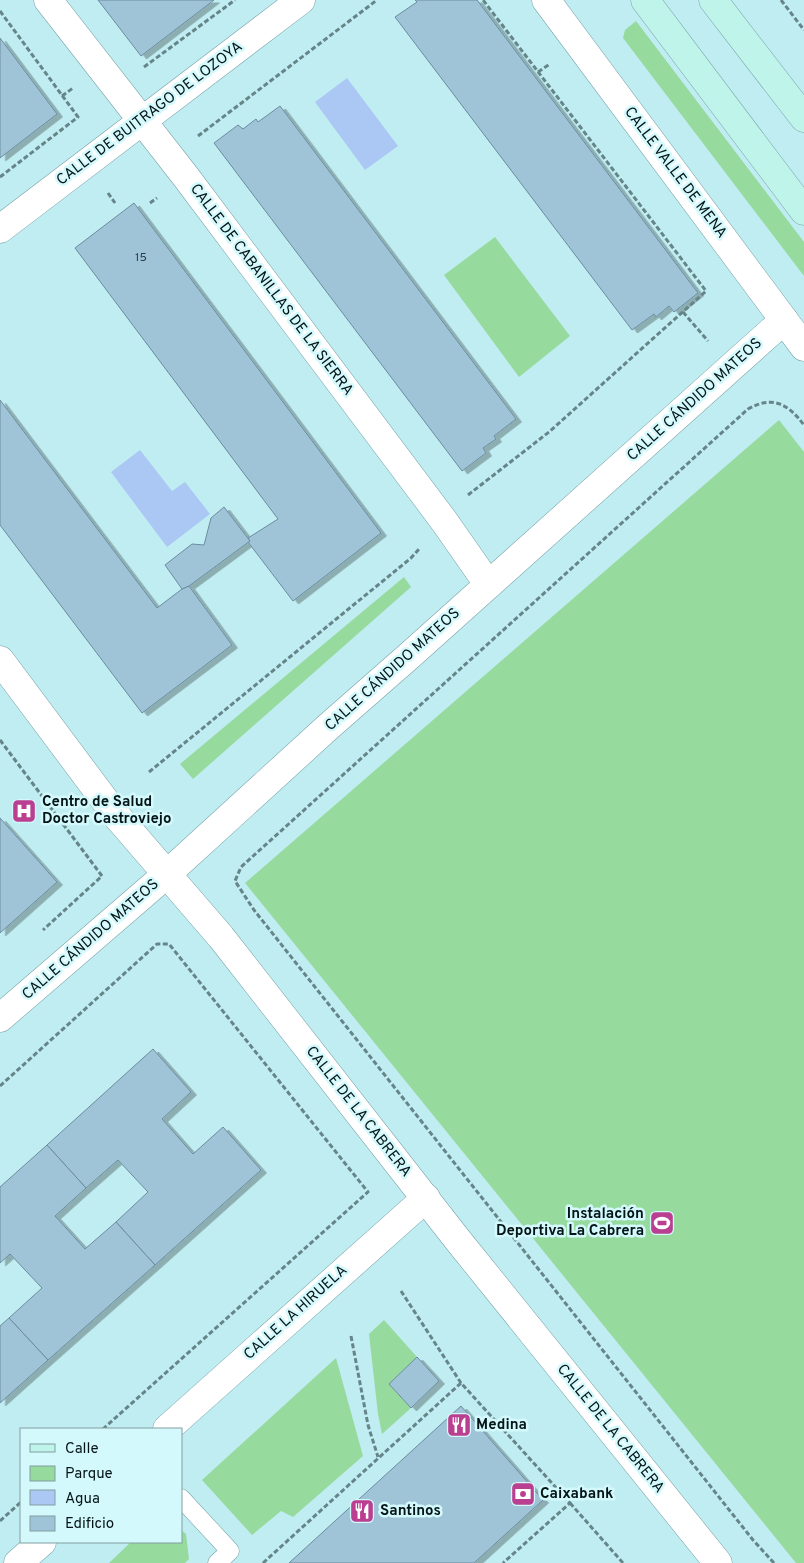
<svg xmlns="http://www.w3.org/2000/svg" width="804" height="1563" viewBox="0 0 804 1563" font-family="Overpass,sans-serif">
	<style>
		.green { fill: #96da9e }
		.water { fill: #abc8f5 }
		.building { fill: #a0c4d7; stroke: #6a8c9e; filter: url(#shadow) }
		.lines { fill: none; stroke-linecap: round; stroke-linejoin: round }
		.lane-casing { stroke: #77a2a7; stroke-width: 19 }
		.street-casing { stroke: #77a2a7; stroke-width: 29 }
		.secondary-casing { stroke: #77a2a7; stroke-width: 29 }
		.path { stroke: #668589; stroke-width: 3; stroke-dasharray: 5 2.5; stroke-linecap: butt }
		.lane { stroke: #fff; stroke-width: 18 }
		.street { stroke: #fff; stroke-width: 28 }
		.secondary { stroke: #bff4ea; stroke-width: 28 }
		.labels { text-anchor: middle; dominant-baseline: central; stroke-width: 5; stroke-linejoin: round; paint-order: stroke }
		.number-label { font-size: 12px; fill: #2c4147 }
		.street-label { font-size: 15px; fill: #051517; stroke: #d4f9fc }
		.poi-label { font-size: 15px; font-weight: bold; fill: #051517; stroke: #d4f9fc; text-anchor: start }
	</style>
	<defs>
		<filter id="shadow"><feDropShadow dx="5.5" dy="3" stdDeviation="0" flood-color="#0004"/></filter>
	</defs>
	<rect width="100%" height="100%" fill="#c0edf2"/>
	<g class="green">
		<path d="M636,21l168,221v34l-181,-238 2,-8z"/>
		<path d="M495,237l75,99 -51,41 -75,-102z"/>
		<path d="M779,420l25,32v1111h-8l-551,-680z"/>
		<path d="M404,577l7,10 -218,192 -13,-15z"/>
		<path d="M384,1320l33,37 -28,27 22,24 -29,26 -4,-20 -9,-80z"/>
		<path d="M336,1358l27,98 -70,61 -12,-6 -29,24 -50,-55z"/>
		<path d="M181,1530l5,4 3,25 -4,4h-76l22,-21h50z"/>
	</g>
	<g class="water">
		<path d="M347,78l51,68 -33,24 -50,-68z"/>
		<path d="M140,450l32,41 13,-9 25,32 -43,33 -56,-75z"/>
	</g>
	<g class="building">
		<path d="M98,0h116l-73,56z"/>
		<path d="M415,0h62l221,293 -24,19 -5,-6 -13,11 -2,-3 -22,16 -237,-313 22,-15z"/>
		<path d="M0,38l57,76 -57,44z"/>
		<path d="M280,106l236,313 -22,17 2,3 -13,9 3,5 -24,18 -248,-328 24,-18 5,4 13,-10 2,3z"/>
		<path d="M134,203l247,330 -88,68 -45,-59 2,-1 -2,-3 30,-19 -203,-271z"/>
		<path d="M0,400l157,208 25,-19 7,-3 43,59 -90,68 -142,-188z"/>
		<path d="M224,507l26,34 -61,45 -7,3 -17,-24 27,-21 12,1 7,-27z"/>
		<path d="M0,818l57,64 -57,51z"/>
		<path d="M153,1049l38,43 -29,27 31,35 30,-27 38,43 -106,95 -39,-43 32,-30 -30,-32 -32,28 -39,-43z"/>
		<path d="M47,1145l39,43 -31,28 30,33 31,-27 39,43 -107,95 -39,-42 33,-30 -32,-34 -10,9v-76z"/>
		<path d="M9,1318l39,42 -48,43v-77z"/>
		<path d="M417,1357l22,24 -28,27 -22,-24z"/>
		<path d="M461,1406l82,94 -69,63h-185z"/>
	</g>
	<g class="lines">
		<defs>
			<path id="lane" d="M181,1498l49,53 -13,12"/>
			<g id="street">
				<path d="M48,0l138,177 258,344 44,63"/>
				<path d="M546,0l258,347"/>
				<path d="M0,229l301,-229"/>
				<path d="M0,660l115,154 106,123 236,302 261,324"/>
				<path d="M0,1018l167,-144 161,-147 81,-71 375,-336"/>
				<path d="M167,1429l259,-231"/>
				<path d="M18,1563l24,-21"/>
			</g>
			<g id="secondary">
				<path d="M645,0l159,211"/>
				<path d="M713,0l91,118"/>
			</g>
		</defs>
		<use href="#lane" class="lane-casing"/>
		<use href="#street" class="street-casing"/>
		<use href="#secondary" class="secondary-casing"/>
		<g class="path">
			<path d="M781,0l23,30"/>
			<path d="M0,11l78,106 -78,60"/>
			<path d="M144,67l91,-67"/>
			<path d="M538,72l12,-8"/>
			<path d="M62,96l11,-8"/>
			<path d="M198,136l179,-136"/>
			<path d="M108,193l7,10"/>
			<path d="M150,203l7,-5"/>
			<path d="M683,312l25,29"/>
			<path d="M468,495l81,-63 157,-141 -223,-291"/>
			<path d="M0,740l102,136 -59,54"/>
			<path d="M149,772l262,-214 9,-10"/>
			<path d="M0,1086l157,-142h12l199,248 -265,237"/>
			<path d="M401,1291l60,92"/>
			<path d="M351,1336l17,89 10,32"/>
			<path d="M570,1503l53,60"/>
			<path d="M0,1521l21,-19"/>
			<path d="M263,1563l198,-180 109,120 -67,60"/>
			<path d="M774,1563l-21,-23 -499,-630 -19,-29 6,-14 507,-458c25,-14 40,-5 56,16"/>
		</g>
		<use href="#lane" class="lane"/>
		<use href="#street" class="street"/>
		<use href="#secondary" class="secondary"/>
	</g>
	<defs>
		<symbol id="hospital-square" viewBox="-11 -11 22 22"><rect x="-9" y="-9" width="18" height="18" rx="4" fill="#ba3f91" stroke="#d4f9fc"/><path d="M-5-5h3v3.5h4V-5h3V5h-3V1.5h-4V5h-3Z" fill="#fff"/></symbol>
		<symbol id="stadium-square" viewBox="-11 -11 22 22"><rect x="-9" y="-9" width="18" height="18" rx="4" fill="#ba3f91" stroke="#d4f9fc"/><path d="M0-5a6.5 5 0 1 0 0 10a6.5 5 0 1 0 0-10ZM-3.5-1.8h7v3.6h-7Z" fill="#fff"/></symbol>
		<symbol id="restaurant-square" viewBox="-11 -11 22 22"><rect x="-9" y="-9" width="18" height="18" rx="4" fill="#ba3f91" stroke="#d4f9fc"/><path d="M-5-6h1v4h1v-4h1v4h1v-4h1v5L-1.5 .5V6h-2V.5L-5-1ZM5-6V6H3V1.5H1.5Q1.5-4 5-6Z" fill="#fff"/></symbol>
		<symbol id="bank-square" viewBox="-11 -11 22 22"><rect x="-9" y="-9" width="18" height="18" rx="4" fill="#ba3f91" stroke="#d4f9fc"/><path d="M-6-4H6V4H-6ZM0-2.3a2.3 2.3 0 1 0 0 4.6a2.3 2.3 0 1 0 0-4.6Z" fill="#fff"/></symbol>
	</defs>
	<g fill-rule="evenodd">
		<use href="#hospital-square" x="10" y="797" width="28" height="28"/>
		<use href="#stadium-square" x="648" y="1209" width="28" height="28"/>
		<use href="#restaurant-square" x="445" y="1411" width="28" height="28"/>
		<use href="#bank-square" x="509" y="1480" width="28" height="28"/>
		<use href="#restaurant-square" x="348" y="1497" width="28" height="28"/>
	</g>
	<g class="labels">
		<g class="number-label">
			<text x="141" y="258">15</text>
		</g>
		<g class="street-label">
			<text transform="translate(150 114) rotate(-37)">CALLE DE BUITRAGO DE LOZOYA</text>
			<text transform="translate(675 173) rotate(53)">CALLE VALLE DE MENA</text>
			<text transform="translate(271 290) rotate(53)">CALLE DE CABANILLAS DE LA SIERRA</text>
			<text transform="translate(695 400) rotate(-42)">CALLE CÁNDIDO MATEOS</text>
			<text transform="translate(393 670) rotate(-42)">CALLE CÁNDIDO MATEOS</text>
			<text transform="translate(91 940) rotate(-41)">CALLE CÁNDIDO MATEOS</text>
			<text transform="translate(358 1112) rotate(52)">CALLE DE LA CABRERA</text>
			<text transform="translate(296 1313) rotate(-42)">CALLE LA HIRUELA</text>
			<text transform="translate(610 1429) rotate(51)">CALLE DE LA CABRERA</text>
		</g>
		<g class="poi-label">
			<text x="42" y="802">Centro de Salud<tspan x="42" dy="17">Doctor Castroviejo</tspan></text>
			<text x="644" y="1214" text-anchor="end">Instalación<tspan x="644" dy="17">Deportiva La Cabrera</tspan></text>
			<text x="476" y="1425">Medina</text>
			<text x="540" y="1494">Caixabank</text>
			<text x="380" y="1511">Santinos</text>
		</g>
	</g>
	<rect x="20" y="1428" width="162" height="115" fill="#d4f9fc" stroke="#819ea0"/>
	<rect x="30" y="1444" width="25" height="8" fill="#bff4ea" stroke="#819ea0"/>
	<text x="65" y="1453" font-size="15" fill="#051517">Calle</text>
	<rect x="30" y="1466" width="25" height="15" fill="#96da9e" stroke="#819ea0"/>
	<text x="65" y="1478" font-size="15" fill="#051517">Parque</text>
	<rect x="30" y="1490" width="25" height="15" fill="#abc8f5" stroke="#819ea0"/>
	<text x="65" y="1503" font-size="15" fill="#051517">Agua</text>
	<rect x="30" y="1516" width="25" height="15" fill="#a0c4d7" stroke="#819ea0"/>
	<text x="65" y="1528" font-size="15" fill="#051517">Edificio</text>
</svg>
